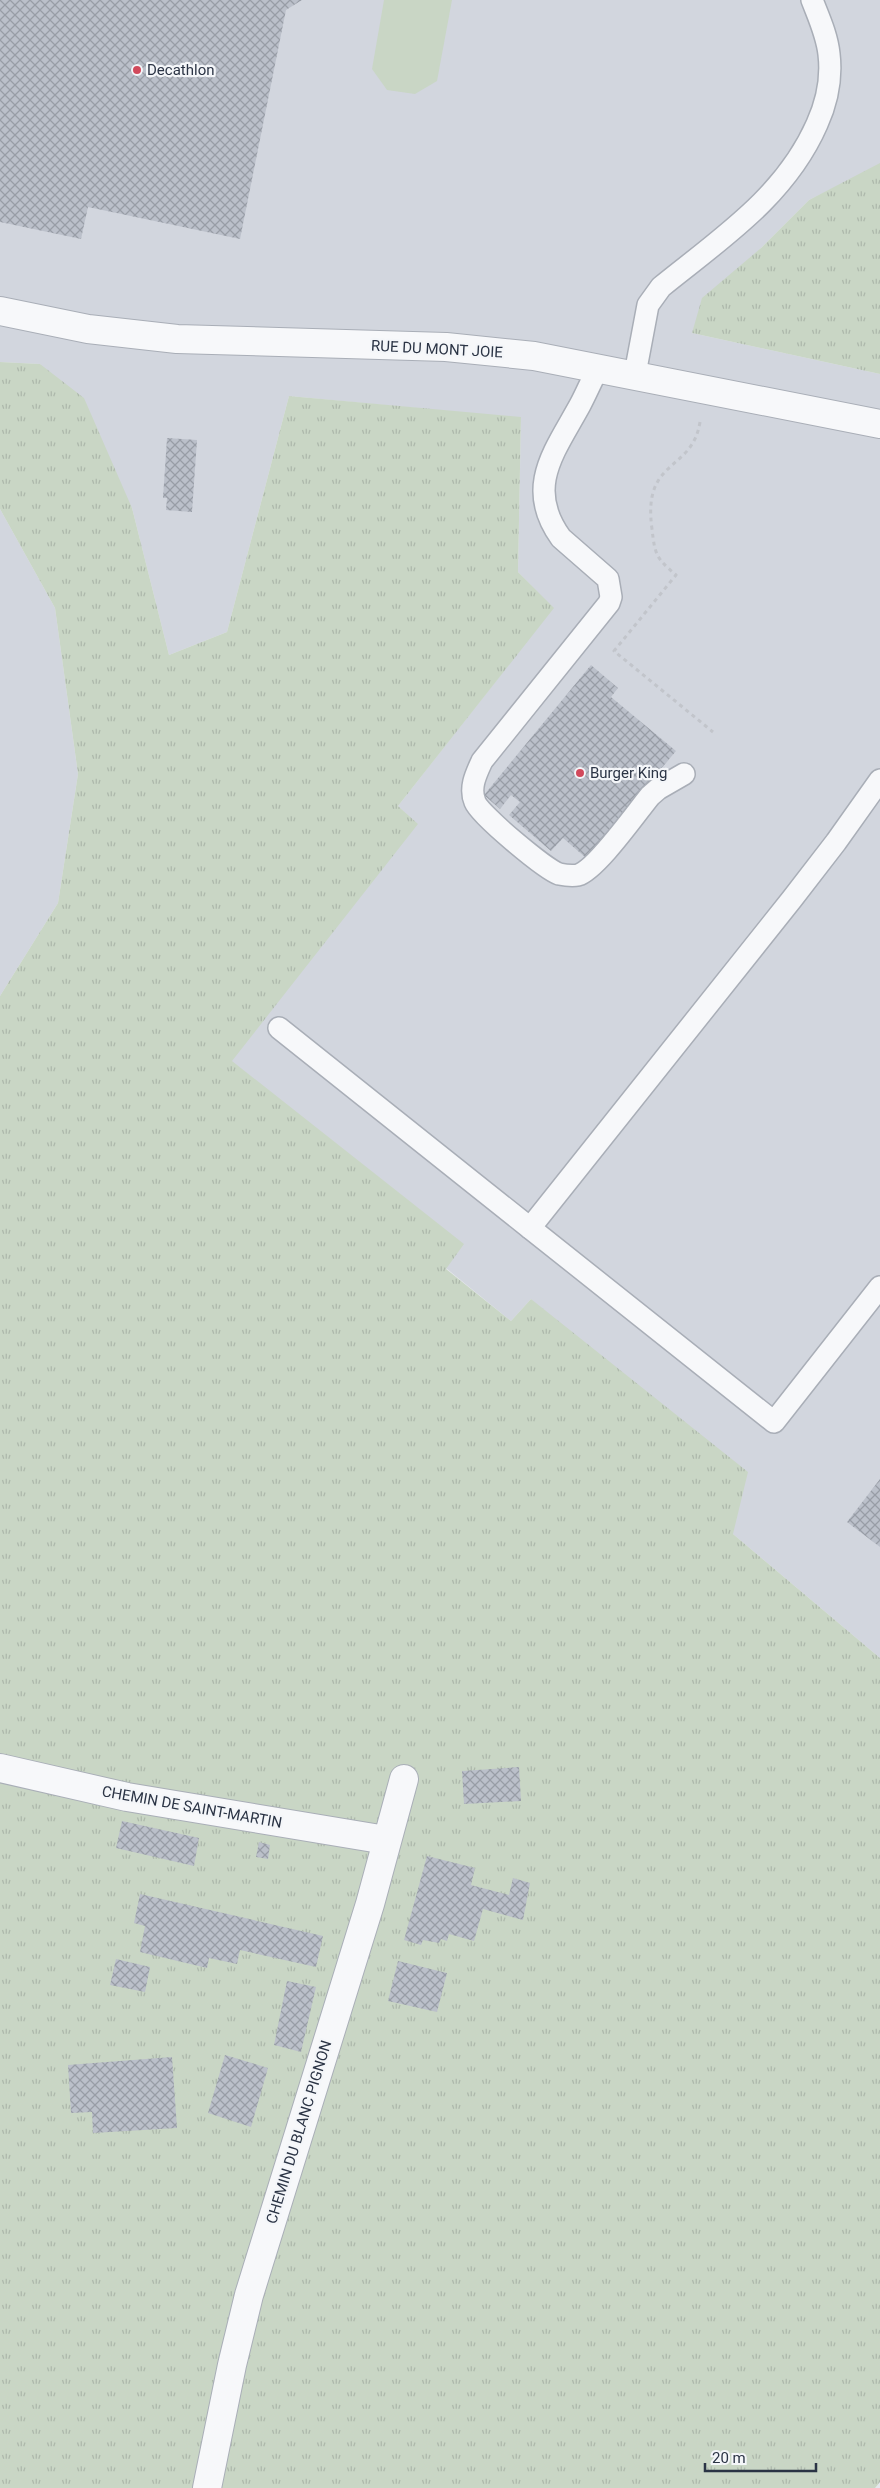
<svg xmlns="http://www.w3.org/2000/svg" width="880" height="2488" viewBox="0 0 880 2488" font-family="Roboto,sans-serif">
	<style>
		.built { fill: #d2d6de }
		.grass { fill: url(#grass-tufts) }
		.pitch { fill: #c9d6c5 }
		.building { fill: url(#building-cross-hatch) }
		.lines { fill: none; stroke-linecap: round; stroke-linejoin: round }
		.service-casing { stroke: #a9aeb7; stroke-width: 24 }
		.minor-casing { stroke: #a9aeb7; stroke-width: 30 }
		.path { stroke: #c2c5cb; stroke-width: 3; stroke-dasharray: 4 4; stroke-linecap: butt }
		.service { stroke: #f7f8fa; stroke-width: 21 }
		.minor { stroke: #f7f8fa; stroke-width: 28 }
		.poi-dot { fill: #d1495b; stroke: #f4f6f9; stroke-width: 2 }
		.labels { text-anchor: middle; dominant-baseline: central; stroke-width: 4.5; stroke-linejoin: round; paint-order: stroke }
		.poi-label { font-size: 15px; fill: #2b3445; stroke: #f4f6f9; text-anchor: start }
		.street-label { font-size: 15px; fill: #2b3445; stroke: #f4f6f9 }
	</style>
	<defs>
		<pattern id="grass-tufts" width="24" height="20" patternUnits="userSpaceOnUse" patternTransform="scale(1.25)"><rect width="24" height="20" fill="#c9d6c5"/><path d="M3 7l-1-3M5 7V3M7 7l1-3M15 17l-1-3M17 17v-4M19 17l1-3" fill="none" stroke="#adb8ab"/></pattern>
		<pattern id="building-cross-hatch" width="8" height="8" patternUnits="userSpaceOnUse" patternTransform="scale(1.25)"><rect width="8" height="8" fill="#bbc0ca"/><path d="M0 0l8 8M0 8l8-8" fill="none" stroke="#989da6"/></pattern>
	</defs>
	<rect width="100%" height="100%" fill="#e4e7ec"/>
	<g class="built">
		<path d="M0,0h880v165l-71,35 -48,48 -69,85 188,41v1284l-147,-124 -202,-235 -20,22 -65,-53 17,-24 -232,-183 186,-237 -19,-18 155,-198 -35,-36 3,-154 -232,-22 -62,236 -58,23 -37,-147 -92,-144 -40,-2z"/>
		<path d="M0,509l55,99 23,166 -20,129 -58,93z"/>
	</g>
	<g class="grass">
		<path d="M880,163v211l-188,-41 10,-35 59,-50 48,-48z"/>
		<path d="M0,362l40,2 44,34 48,110 37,147 58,-23 62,-236 232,21 -3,155 36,36 -156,198 20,18 -186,237 232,183 -18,25 65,52 20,-22 217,173 -15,62 147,124v824l-5,6h-875v-1492l58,-93 20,-129 -23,-166 -55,-99z"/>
	</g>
	<path class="pitch" d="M384,0h68l-15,81 -22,13 -28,-4 -15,-21z"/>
	<g class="building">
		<path d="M0,0h302l-16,10 -46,229 -152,-32 -7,32 -81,-17z"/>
		<path d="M167,438l30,2 -5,72 -26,-2 1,-12h-4z"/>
		<path d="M591,665l27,23 -7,9 65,54 -90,107 -23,-20 -12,13 -42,-36 11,-13 -9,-7 -11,14 -16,-14z"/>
		<path d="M880,1479v68l-33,-25z"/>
		<path d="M519,1767l2,34 -57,3 -2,-33z"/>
		<path d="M122,1821l77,17 -5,28 -78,-18z"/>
		<path d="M259,1842l11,3 -2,14 -12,-2z"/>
		<path d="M427,1856l48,12 -4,17 38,10 4,-17 17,5 -7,37 -40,-11 -9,32 -25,-7 -2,7 -6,-2 -2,4 -16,-3 -2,5 -17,-5z"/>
		<path d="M140,1894l183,42 -7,31 -76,-17 -3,14 -28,-6 -2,10 -67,-16 5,-26 -11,-3z"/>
		<path d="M116,1959l34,8 -5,25 -35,-7z"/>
		<path d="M398,1961l49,12 -10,39 -49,-11z"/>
		<path d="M287,1981l29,6 -15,65 -27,-7z"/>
		<path d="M225,2055l43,13 -17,59 -43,-14z"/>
		<path d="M172,2057l5,71 -84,5 -1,-21 -21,1 -3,-48z"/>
	</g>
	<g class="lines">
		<defs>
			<g id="service">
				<path d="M599,367c-7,12 -12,25 -19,38 -25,46 -56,82 -19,133l47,41 3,18 -2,6 -127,158c-6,13 -13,27 -7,41 5,13 70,67 84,72 5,1 14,2 19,1 18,-5 58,-62 72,-79l8,-7 26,-15"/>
				<path d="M635,374l13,-69 13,-18c59,-48 124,-90 156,-163 10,-22 15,-45 12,-70 -2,-19 -10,-36 -17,-54"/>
				<path d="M279,1028l251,200 262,-329 44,-57 44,-62"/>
				<path d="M530,1228l244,194 106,-135"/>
			</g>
			<g id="minor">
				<path d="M0,311l88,18 89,10 269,8 88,9 346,68"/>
				<path d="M0,1768l127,29 259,43"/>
				<path d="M207,2488l25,-123 17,-70 121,-391 34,-125"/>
			</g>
		</defs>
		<use href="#service" class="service-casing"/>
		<use href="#minor" class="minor-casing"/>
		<path class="path" d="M700,422c-8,51 -58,35 -48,107 3,26 4,29 24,46l-62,76 99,81"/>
		<use href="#service" class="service"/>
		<use href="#minor" class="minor"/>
	</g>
	<g class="poi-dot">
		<circle cx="137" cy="70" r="5"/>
		<circle cx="580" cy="773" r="5"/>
	</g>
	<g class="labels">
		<g class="poi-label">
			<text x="147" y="70">Decathlon</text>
			<text x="590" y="773">Burger King</text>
		</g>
		<g class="street-label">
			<text transform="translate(437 349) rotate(3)">RUE DU MONT JOIE</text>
			<text transform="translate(192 1807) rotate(10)">CHEMIN DE SAINT-MARTIN</text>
			<text transform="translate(299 2132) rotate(-73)">CHEMIN DU BLANC PIGNON</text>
		</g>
	</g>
	<path d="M705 2463v8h111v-8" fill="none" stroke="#2b3445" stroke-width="2.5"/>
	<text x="712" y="2463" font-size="15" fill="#2b3445" stroke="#f4f6f9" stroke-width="4" paint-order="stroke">20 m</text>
</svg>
